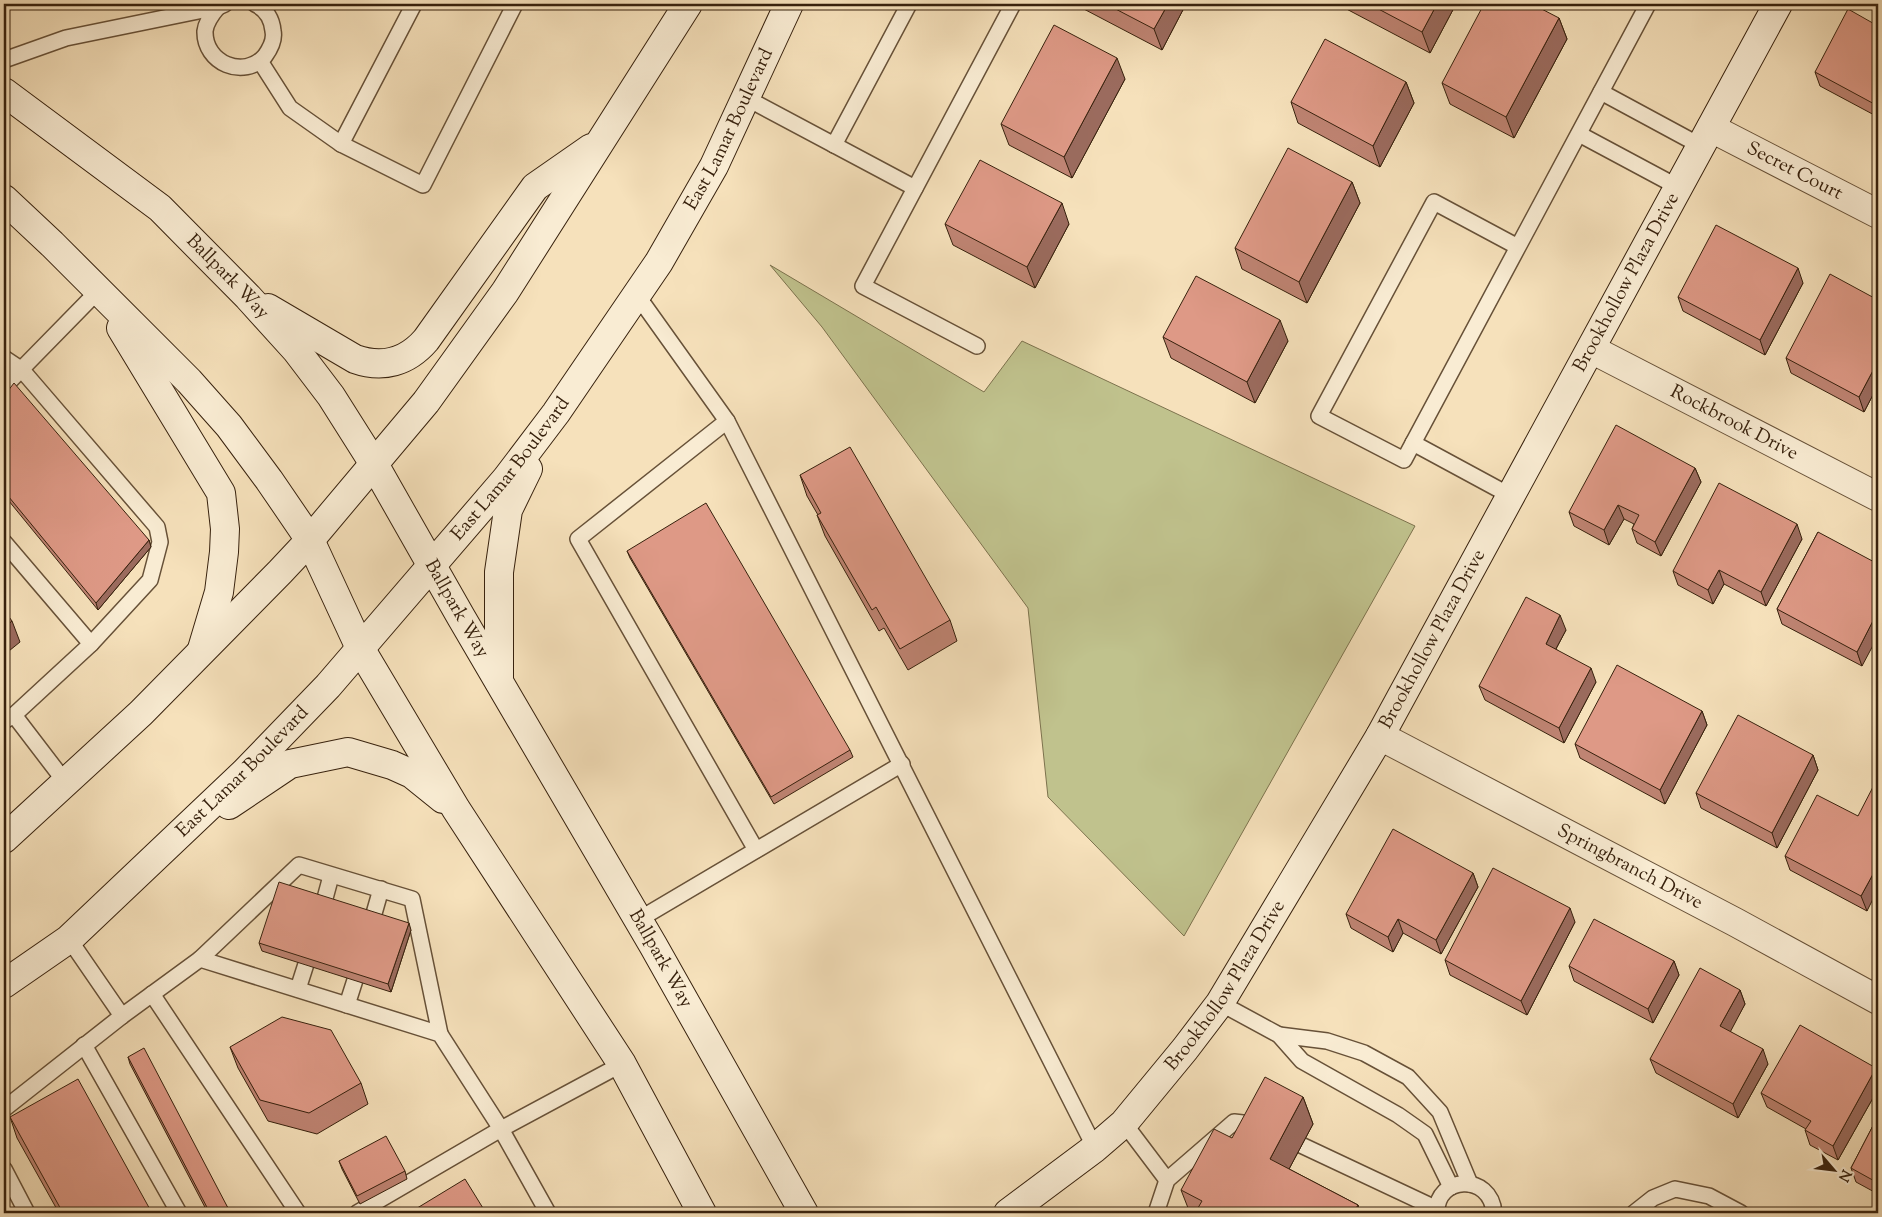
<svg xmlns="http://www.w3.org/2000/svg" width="1882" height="1217" viewBox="0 0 1882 1217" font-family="'Sorts Mill Goudy',serif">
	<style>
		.green { fill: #c0c28d; stroke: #7c724d }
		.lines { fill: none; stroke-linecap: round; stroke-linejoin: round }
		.lane-casing { stroke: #675138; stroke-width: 18 }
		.street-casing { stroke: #675138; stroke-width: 30 }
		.secondary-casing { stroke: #37210d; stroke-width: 30 }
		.lane { stroke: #f9ecd3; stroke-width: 15 }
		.street { stroke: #f9ecd3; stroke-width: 28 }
		.secondary { stroke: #f9ecd3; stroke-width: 28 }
		.wall { fill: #bf8473; stroke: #37210d }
		.shaded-wall { fill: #9b6b5e; stroke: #37210d }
		.building { fill: #de9986; stroke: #37210d }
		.labels { text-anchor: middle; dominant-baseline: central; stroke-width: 4; stroke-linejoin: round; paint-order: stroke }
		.street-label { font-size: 19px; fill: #37210d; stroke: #f9ecd3 }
	</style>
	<rect width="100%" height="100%" fill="#f6e1bb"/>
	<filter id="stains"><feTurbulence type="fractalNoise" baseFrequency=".004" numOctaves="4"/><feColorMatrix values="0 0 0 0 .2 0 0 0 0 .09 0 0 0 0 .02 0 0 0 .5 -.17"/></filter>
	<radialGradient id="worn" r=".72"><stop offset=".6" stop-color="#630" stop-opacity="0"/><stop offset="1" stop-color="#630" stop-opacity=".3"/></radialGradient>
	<path class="green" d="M770,265l214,127 38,-51 393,185 -231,410 -136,-139 -20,-189 -206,-281z"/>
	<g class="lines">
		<defs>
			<g id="lane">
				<path d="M218,7c-6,7 -12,15 -13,24 -1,32 39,49 60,25 5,-7 10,-16 8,-25 -1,-12 -7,-22 -18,-27"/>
				<path d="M4,60l62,-22 152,-31 7,-3"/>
				<path d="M260,61l30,47 51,36 82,41 92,-181"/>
				<path d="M1601,92l100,54"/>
				<path d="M746,98l169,90"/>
				<path d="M1579,134l99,53"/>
				<path d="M341,144l73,-140"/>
				<path d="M834,145l75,-141"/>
				<path d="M1518,247l-84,-45 -115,214 85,44 244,-456"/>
				<path d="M637,295l90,126 368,727"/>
				<path d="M977,346l-114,-60 150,-282"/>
				<path d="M4,358l18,12 135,157 3,15 -10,38 -59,64"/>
				<path d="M4,387l95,-97"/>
				<path d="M727,421l-149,118 178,311"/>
				<path d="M1413,443l98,53"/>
				<path d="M4,542l87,102 -77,71"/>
				<path d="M4,721l10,-6 52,68"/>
				<path d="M324,902l7,-26"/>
				<path d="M373,917l8,-28"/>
				<path d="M638,920l264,-156"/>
				<path d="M69,939l53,77"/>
				<path d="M200,959l99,-94 113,34 28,135"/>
				<path d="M298,989l8,-25"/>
				<path d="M152,994l146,219"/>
				<path d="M1220,1003l59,32 23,26 96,54 27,19 26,53"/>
				<path d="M347,1005l8,-25"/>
				<path d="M1279,1035l48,6 37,12 44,24 32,35 30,72"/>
				<path d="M84,1045l95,168"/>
				<path d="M4,1109l118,-93 78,-57 240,75 61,95 121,-65"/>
				<path d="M1124,1123l43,57"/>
				<path d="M1301,1145l136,64"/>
				<path d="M4,1169l23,44"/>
				<path d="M357,1213l144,-84 47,84"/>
				<path d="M1156,1213l11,-33 67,-58 26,3"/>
				<path d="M1437,1213c-2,-37 54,-41 57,0"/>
				<path d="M1634,1213l19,-15 22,-9 34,7 32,17"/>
			</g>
			<g id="street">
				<path id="s1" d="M1711,128l167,86"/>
				<path id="s2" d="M1591,349l287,148"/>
				<path id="s3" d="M1380,736l355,186 143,78"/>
			</g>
			<g id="secondary">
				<path id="s4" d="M4,92l156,116 88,89 48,53 35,46 43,68 87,153 192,328 151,268"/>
				<path d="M4,199l48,45 137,137 40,45 40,54 41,60 50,108 96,161 166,255 80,149"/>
				<path d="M268,308l87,51c28,10 52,3 71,-19l109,-153 56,-39"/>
				<path d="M121,328l100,165 4,36 -1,23 -5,40 -17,57"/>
				<path d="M499,681v-109l9,-62 20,-41"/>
				<path d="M229,805l61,-41 58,-12 44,13 20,9 31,25"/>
				<path d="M4,839l137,-126 139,-141 30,-32 116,-138 79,-110 183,-288"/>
				<path id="s5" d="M4,984l65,-45 175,-166 84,-87 178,-207 50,-66 103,-151 55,-96 75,-162"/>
				<path id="s6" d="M1008,1213l87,-65 29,-25 61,-74 35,-46 160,-267 398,-732"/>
			</g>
		</defs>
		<use href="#lane" class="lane-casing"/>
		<use href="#street" class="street-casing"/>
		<use href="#secondary" class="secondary-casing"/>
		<use href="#lane" class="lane"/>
		<use href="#street" class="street"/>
		<use href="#secondary" class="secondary"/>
	</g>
	<g class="wall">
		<path d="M1078,4h108l-24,46 -82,-43z"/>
		<path d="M1337,4h119l-26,49z"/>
		<path d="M1559,18l8,21 -53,99 -64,-34 -8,-21z"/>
		<path d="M1878,26v91l-58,-31 -5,-14z"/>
		<path d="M1125,79l-53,99 -63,-33 -8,-21z"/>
		<path d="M1406,82l8,21 -34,64 -82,-44 -7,-21z"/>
		<path d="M1352,182l8,21 -53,100 -65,-34 -7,-21z"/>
		<path d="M945,224h124l-34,64 -82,-43z"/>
		<path d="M1803,283l-38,72 -82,-44 -5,-14z"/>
		<path d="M1878,300v85l-14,27 -73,-39 -5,-15z"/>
		<path d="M1163,337l125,4 -33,62 -84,-45z"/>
		<path d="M4,396l145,144 2,7 -53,63 -94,-115z"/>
		<path d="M1695,468l6,14 -40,74 -24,-13 -5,-14 2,-5 -10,-5 -15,26 -35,-19 -5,-14z"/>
		<path d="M800,475l150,145 7,21 -49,29 -24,-42 -5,3 -54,-95 -8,-21h1l-11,-19z"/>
		<path d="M1818,532l44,134 -80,-42 -5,-15z"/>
		<path d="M1802,539l-36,67 -42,-22 -11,20 -35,-19 -5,-14z"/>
		<path d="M627,551l223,199 3,7 -79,47 -144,-246z"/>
		<path d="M1566,630l-10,19 40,33 -32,61 -79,-43 -6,-14z"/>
		<path d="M1702,711l5,14 -42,79 -85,-46 -5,-14z"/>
		<path d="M1813,755l5,15 -41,78 -76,-40 -5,-15z"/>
		<path d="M1858,816l9,95 -77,-41 -5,-14z"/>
		<path d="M1473,873l5,14 -37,67 -38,-21 -10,19 -42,-24 -5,-14z"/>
		<path d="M1575,922l-48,93 -77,-40 -5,-15z"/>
		<path d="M411,930l-20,62 -129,-41 -3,-8z"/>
		<path d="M1674,961l5,14 -26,48 -79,-42 -5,-15z"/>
		<path d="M1740,990l5,14 -15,27 38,33 -30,54 -82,-45 -6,-14z"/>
		<path d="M230,1047l131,36 7,21 -51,30 -49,-13 -30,-53z"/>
		<path d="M128,1057l100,151 1,5h-21l-78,-149z"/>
		<path d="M1876,1068l2,5v16l-40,71 -28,-15 -5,-15 1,-1 -39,-22 -6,-14z"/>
		<path d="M1303,1097l10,27 -24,45 69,36 2,8h-170l-9,-23 51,-52z"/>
		<path d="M1878,1116v78l-22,-12 -5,-14z"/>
		<path d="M10,1117l142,96h-93l-42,-75z"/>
		<path d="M339,1161l66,10 2,8 -47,25 -18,-35z"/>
	</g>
	<g class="shaded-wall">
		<path d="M1168,4h18l-24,46 -8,-21z"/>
		<path d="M1437,4h19l-26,49 -8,-21z"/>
		<path d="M1559,18l8,21 -53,99 -8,-21z"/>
		<path d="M1117,58l8,21 -53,99 -8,-21z"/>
		<path d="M1406,82l8,21 -34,64 -7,-21z"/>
		<path d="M1352,182l8,21 -53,100 -8,-21z"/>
		<path d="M1062,203l7,21 -34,64 -8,-21z"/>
		<path d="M1798,268l5,15 -38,72 -5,-15z"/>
		<path d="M1280,320l8,21 -33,62 -8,-21z"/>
		<path d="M1878,361v24l-14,27 -5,-15z"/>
		<path d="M1695,468l6,14 -40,74 -6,-14z"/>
		<path d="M1618,505l6,14 -15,26 -5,-15z"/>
		<path d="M1797,524l5,15 -36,67 -5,-14z"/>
		<path d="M149,540l2,7 -53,63 -2,-7z"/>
		<path d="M1719,570l5,14 -11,20 -5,-14z"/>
		<path d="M1878,611v25l-16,30 -5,-14z"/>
		<path d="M1560,615l6,15 -15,28 -5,-14z"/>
		<path d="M12,621l8,21 -16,13v-27z"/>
		<path d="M1591,668l5,14 -32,61 -5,-15z"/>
		<path d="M1702,711l5,14 -42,79 -5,-14z"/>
		<path d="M1813,755l5,15 -41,78 -5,-15z"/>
		<path d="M1878,865v24l-11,22 -6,-15z"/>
		<path d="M1473,873l5,14 -37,67 -5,-14z"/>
		<path d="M1570,908l5,14 -48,93 -6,-14z"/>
		<path d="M1398,919l5,14 -10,19 -5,-15z"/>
		<path d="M409,923l2,7 -20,62 -3,-8z"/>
		<path d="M1674,961l5,14 -26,48 -5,-14z"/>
		<path d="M1740,990l5,14 -19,36 -6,-14z"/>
		<path d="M1763,1049l5,15 -30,54 -5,-14z"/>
		<path d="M1876,1068l2,5v16l-40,71 -5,-14z"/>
		<path d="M1303,1097l10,27 -33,62 -10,-27z"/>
		<path d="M1358,1205l2,8h-7z"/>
	</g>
	<g class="building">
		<path d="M1106,4h62l-14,25z"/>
		<path d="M1369,4h68l-15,28z"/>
		<path d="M1484,4h48l27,14 -53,99 -64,-34z"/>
		<path d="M1848,9l30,17v80l-63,-34z"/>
		<path d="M1054,25l63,33 -53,99 -63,-33z"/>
		<path d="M1325,39l81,43 -33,64 -82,-44z"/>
		<path d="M1288,148l64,34 -53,100 -64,-34z"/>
		<path d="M980,160l82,43 -35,64 -82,-43z"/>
		<path d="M1716,225l82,43 -38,72 -82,-43z"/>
		<path d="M1830,274l48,26v61l-19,36 -73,-39z"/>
		<path d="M1196,276l84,44 -33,62 -84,-45z"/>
		<path d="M14,383l135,157 -53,63 -92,-112v-95z"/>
		<path d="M1616,425l79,43 -40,74 -23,-13 7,-14 -21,-10 -14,25 -35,-18z"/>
		<path d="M850,447l100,173 -50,29 -24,-42 -4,3 -55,-95 4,-2 -21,-38z"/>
		<path d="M1719,483l78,41 -36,68 -42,-22 -11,20 -35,-19z"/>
		<path d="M706,503l144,247 -79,47 -144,-246z"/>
		<path d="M1818,532l60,32v47l-21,41 -80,-43z"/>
		<path d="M1526,597l34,18 -14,29 45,24 -32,60 -80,-42z"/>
		<path d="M4,610l8,11 -8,7z"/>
		<path d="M1617,665l85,46 -42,79 -85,-46z"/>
		<path d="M1738,715l75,40 -41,78 -76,-40z"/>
		<path d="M1874,785l4,2v78l-17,31 -76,-40 32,-61 41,21z"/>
		<path d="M1393,829l80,44 -37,67 -38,-21 -10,18 -42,-23z"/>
		<path d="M1493,868l77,40 -49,93 -76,-41z"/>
		<path d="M279,882l130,41 -21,61 -129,-41z"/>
		<path d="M1594,919l80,42 -26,48 -79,-43z"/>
		<path d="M1700,968l40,22 -20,36 43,23 -30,55 -83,-45z"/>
		<path d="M282,1017l49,13 30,53 -52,30 -49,-13 -30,-53z"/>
		<path d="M1800,1025l76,43 -43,78 -28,-16 6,-9 -50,-28z"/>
		<path d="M144,1048l84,160 -10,5h-8l-82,-156z"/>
		<path d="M1265,1077l38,20 -33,62 88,46 -5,8h-158l7,-12 -21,-11 33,-61 18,9z"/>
		<path d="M78,1079l74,134h-89l-53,-96z"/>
		<path d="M1878,1116v67l-27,-15z"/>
		<path d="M386,1136l19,35 -48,25 -18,-35z"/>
		<path d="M465,1179l21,34h-77z"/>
	</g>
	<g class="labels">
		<g class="street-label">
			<text stroke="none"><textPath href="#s5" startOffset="1130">East Lamar Boulevard</textPath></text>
			<text stroke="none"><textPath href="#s1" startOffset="94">Secret Court</textPath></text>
			<text stroke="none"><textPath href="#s4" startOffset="291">Ballpark Way</textPath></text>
			<text stroke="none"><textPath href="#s6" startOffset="1128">Brookhollow Plaza Drive</textPath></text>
			<text stroke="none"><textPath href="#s2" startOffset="161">Rockbrook Drive</textPath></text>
			<text stroke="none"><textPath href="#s5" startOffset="725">East Lamar Boulevard</textPath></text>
			<text stroke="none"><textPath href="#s4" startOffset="696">Ballpark Way</textPath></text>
			<text stroke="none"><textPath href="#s6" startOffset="722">Brookhollow Plaza Drive</textPath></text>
			<text stroke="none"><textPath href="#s5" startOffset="320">East Lamar Boulevard</textPath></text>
			<text stroke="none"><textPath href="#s3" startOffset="282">Springbranch Drive</textPath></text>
			<text stroke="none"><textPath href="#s4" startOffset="1101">Ballpark Way</textPath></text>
			<text stroke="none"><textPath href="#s6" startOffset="318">Brookhollow Plaza Drive</textPath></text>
		</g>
	</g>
	<rect width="1882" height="1217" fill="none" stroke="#f6e1bb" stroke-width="20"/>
	<rect x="5" y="5" width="1872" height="1207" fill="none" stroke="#37210d" stroke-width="2.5"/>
	<rect x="10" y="10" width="1862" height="1197" fill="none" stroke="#37210d"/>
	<g transform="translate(1834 1170) rotate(118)" stroke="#f9ecd3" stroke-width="4" paint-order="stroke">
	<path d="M0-4L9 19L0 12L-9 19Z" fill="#37210d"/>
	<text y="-8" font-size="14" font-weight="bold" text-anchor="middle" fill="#37210d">N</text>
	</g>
	<rect width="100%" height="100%" filter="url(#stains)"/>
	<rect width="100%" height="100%" fill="url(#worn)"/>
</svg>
